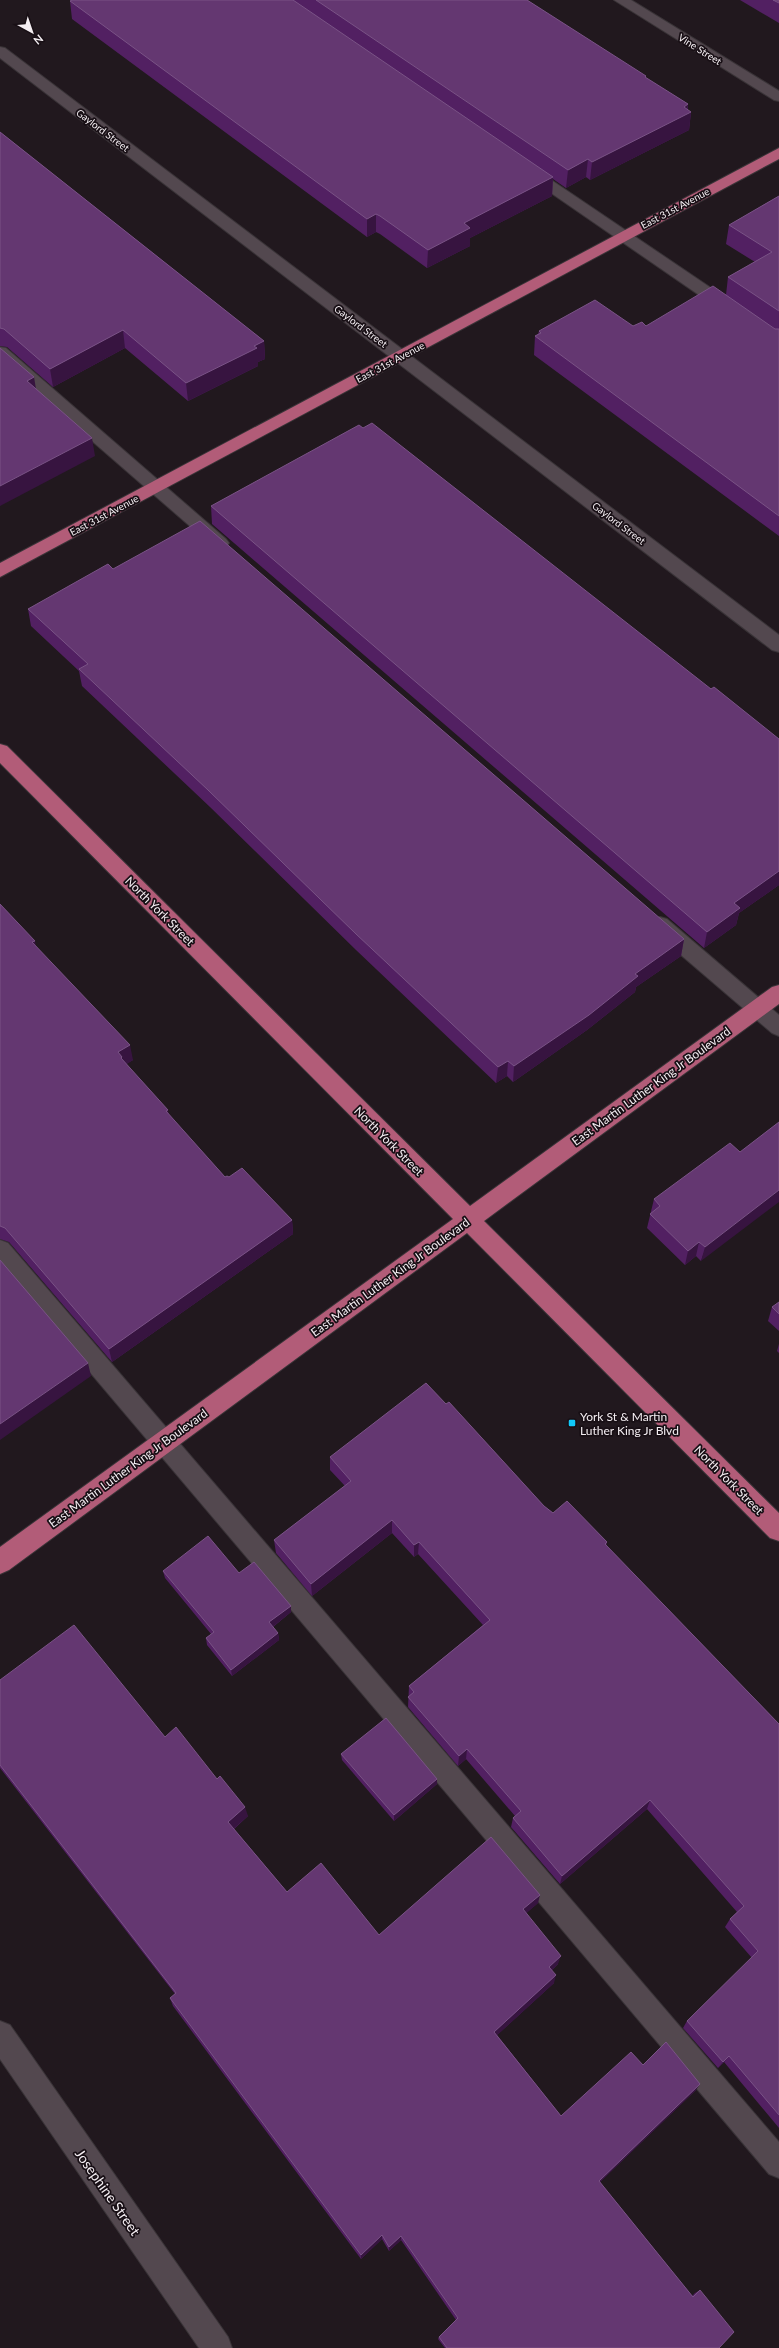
<svg xmlns="http://www.w3.org/2000/svg" width="779" height="2348" viewBox="0 0 779 2348" font-family="Lato,sans-serif">
	<style>
		.lines { fill: none; stroke-linecap: round; stroke-linejoin: round }
		.minor-casing { stroke: #393337; stroke-width: 2 }
		.major-casing { stroke: #393337; stroke-width: 2 }
		.minor { fill: #53484f; fill-rule: evenodd }
		.major { fill: #b25c78; fill-rule: evenodd }
		.wall { fill: #522062 }
		.shaded-wall { fill: #371440 }
		.building { fill: #643771; stroke: #7a5386 }
		.poi-dot { fill: #11cafb; stroke: #180f15; stroke-width: 1.5 }
		.labels { text-anchor: middle; dominant-baseline: central; stroke-width: 3.5; stroke-linejoin: round; paint-order: stroke }
		.far-street-label { font-size: 10px; fill: #f4eef2; stroke: #180f15 }
		.street-label { font-size: 12px; fill: #f4eef2; stroke: #180f15 }
		.poi-label { font-size: 12px; fill: #f4eef2; stroke: #180f15; text-anchor: start }
		.near-street-label { font-size: 14px; fill: #f4eef2; stroke: #180f15 }
	</style>
	<rect width="100%" height="100%" fill="#21181e"/>
	<g class="lines">
		<defs>
			<g id="minor">
				<path d="M614,0h17l148,91v10l-5,-1z"/>
				<path d="M0,47l5,1 774,587v17l-7,-2 -772,-592z"/>
				<path d="M527,165l5,2 247,167v13l-6,-1 -251,-173 -3,-3z"/>
				<path d="M0,347l6,1 220,191 3,4 -3,4 -6,2 -6,-2 -214,-186z"/>
				<path d="M660,917l7,2 112,96v21l-7,-3 -119,-102 -3,-6 3,-6z"/>
				<path d="M0,1240l8,3 771,899v36l-10,-4 -769,-908z"/>
				<path d="M0,2021l10,4 218,312 4,11h-33l-199,-289z"/>
			</g>
			<g id="major">
				<path d="M779,148v11l-779,418v-14z"/>
				<path d="M0,744l7,2 463,460 302,-219 7,-2v19l-295,217 295,292v28l-9,-3 -303,-305 -458,337 -9,4v-27l453,-328 -453,-456z"/>
			</g>
		</defs>
		<use href="#minor" class="minor-casing"/>
		<use href="#major" class="major-casing"/>
		<use href="#minor" class="minor"/>
		<use href="#major" class="major"/>
	</g>
	<g class="wall">
		<path d="M72,0h455l119,78 42,26v6l3,2 -2,18 -99,50 -4,-3 -20,11 -13,-9 -1,17 -82,42v8l-43,22 -47,-34 -4,-2 -9,5 -295,-218 -2,-18z"/>
		<path d="M740,0h39v23z"/>
		<path d="M0,132l264,209 1,18 -7,3v4l-70,35 -63,-53 -72,39 -46,-40 -7,-1z"/>
		<path d="M779,196v340l-245,-181 1,-19 3,-2 1,-3 107,-5 80,-31 2,-18 27,-15 -29,-18 3,-19z"/>
		<path d="M211,506l500,183 68,50v146l-40,28 -3,12 -32,23 -492,-424z"/>
		<path d="M113,569l571,370 -3,17 -45,31 -1,5 -48,38 -74,52 -6,-6 -11,7 -140,-133 -146,-143 -128,-121 -3,-15 -48,-45 -3,-17z"/>
		<path d="M0,904l133,156 -7,4 43,52 56,61h4l63,43 1,14 -181,128 -103,-120 -9,-3z"/>
		<path d="M740,1152l-39,109 -5,-5 -11,9 -38,-37 7,-29z"/>
		<path d="M779,1302v29l-11,-10 4,-14z"/>
		<path d="M779,1344v9l-2,-2z"/>
		<path d="M446,1404l98,102 9,7 54,29 -1,4 173,178v404l-55,-66 -6,6 -35,-40 4,-7 65,-63 -27,-31 5,-8 7,-7 -90,-103 -87,75 -49,-57 2,-9 2,-2 -49,-57 -8,7 -50,-59 1,-21 74,-61 -65,-71 -4,3 -22,-24 -80,63 -36,-43 -2,-13 71,-54 -15,-16v-13z"/>
		<path d="M163,1571l76,2 52,39 -18,15 5,6 1,7 -47,36 -25,-31 -1,-7 5,-4 -46,-56z"/>
		<path d="M0,1680l165,57 83,79 -14,13 53,63 92,43 159,-32 -12,10 32,51 -6,6 2,13 -57,52 64,81 82,-51 53,25 -96,92 92,114 3,-3 5,-3 19,58h-274l-7,-9 1,-2 17,-17 -55,-80 -12,11 -7,-12 -21,20 -188,-253 -3,-8 5,-4 -175,-226z"/>
		<path d="M341,1754l96,25v5l-43,37 -52,-61z"/>
	</g>
	<g class="shaded-wall">
		<path d="M688,104l-1,10 4,-2 -2,18 -99,50 2,-18z"/>
		<path d="M588,159l-2,18 -20,11 2,-18z"/>
		<path d="M553,177l-1,19 -82,42v8l-43,22 1,-18 36,-27z"/>
		<path d="M376,214v18l-9,5v-18z"/>
		<path d="M123,330l2,18 -72,39 -3,-18z"/>
		<path d="M264,341l1,18 -7,3v4l-70,35 -2,-18z"/>
		<path d="M34,377l3,18 -10,-14z"/>
		<path d="M92,438l3,18 -95,50v-20z"/>
		<path d="M779,871v14l-40,28 -3,12 -32,23 3,-16 27,-29z"/>
		<path d="M684,939l-3,17 -45,31 -1,5 -48,38 -74,52 1,-16 121,-92z"/>
		<path d="M35,941l3,16 -6,-15z"/>
		<path d="M130,1045l3,15 -9,6 -6,-14z"/>
		<path d="M508,1061l-1,15 -11,7 2,-16z"/>
		<path d="M168,1110l3,15 -5,-14z"/>
		<path d="M779,1190v12l-78,59 4,-14z"/>
		<path d="M292,1220l1,14 -181,128 -3,-13z"/>
		<path d="M699,1242l-3,14 -11,9 3,-14z"/>
		<path d="M88,1363l3,13 -91,64v-16z"/>
		<path d="M392,1520v13l-80,63 -1,-12z"/>
		<path d="M419,1542l-1,12 -4,3v-12z"/>
		<path d="M291,1606v6l-21,17 -1,-7z"/>
		<path d="M278,1633l1,7 -47,36 -1,-6z"/>
		<path d="M467,1749l-1,10 -8,7 1,-10z"/>
		<path d="M437,1779v5l-43,37v-6z"/>
		<path d="M650,1800l-3,9 -87,75 2,-8z"/>
		<path d="M245,1807l3,9 -17,15 -3,-9z"/>
		<path d="M540,1895l-2,8 -17,15 2,-9z"/>
		<path d="M561,1956l-3,8 -11,11 2,-8z"/>
		<path d="M556,1975l-2,8 -61,56 1,-7z"/>
		<path d="M729,2056l-5,6 -6,6 5,-6z"/>
		<path d="M700,2084l-4,6 -100,96 3,-5z"/>
		<path d="M382,2235v4l-21,20v-4z"/>
		<path d="M401,2236v4l-12,11v-4z"/>
	</g>
	<g class="building">
		<path d="M72,0h221l260,177 -89,46 6,5 -42,22 -48,-34 -4,-2 -9,5 -297,-218z"/>
		<path d="M316,0h211l119,76 -1,1 43,27 -4,3 7,5 -99,50 -4,-3 -20,11z"/>
		<path d="M773,0h6v3z"/>
		<path d="M0,132l264,209 -10,5 3,2 -71,35 -63,-53 -73,39 -46,-40 -4,-1z"/>
		<path d="M779,196v115l-51,-34 44,-25 -43,-27z"/>
		<path d="M713,286l62,43h4v187l-244,-180 6,-3 -2,-2 56,-31 38,26 9,-4 4,4z"/>
		<path d="M0,348l34,29 -7,4 65,57 -92,48z"/>
		<path d="M372,423l339,266 3,-2 65,52v132l-45,32 6,5 -33,24 -496,-426 148,-81 4,3z"/>
		<path d="M200,521l484,418 -49,35 3,2 -49,39 -75,51 -6,-5 -10,6 -142,-133 -148,-144 -129,-121 9,-5 -60,-55 80,-45 5,5z"/>
		<path d="M0,904l35,37 -3,1 98,103 -12,7 4,5 -1,1 47,52 -2,1 59,66 2,-1 2,1 13,-9 50,52 -183,129 -104,-121 -5,-2z"/>
		<path d="M779,1122v68l-74,57 -6,-5 -11,9 -38,-37 10,-8 -6,-7 76,-56 10,9z"/>
		<path d="M0,1260l88,103 -88,61z"/>
		<path d="M779,1302v12l-7,-7z"/>
		<path d="M426,1383l20,21 3,-2 95,104 9,7 14,-12 40,41 -2,2 174,180v391l-50,-59 -6,6 -36,-41 71,-70 -28,-32 14,-13 -94,-106 -88,76 -49,-58 8,-7 -54,-62 -8,7 -51,-59 6,-5 -5,-6 81,-66 -71,-78 -5,3 -22,-25 -81,64 -37,-44 77,-59 -21,-24z"/>
		<path d="M208,1536l31,37 15,-11 37,44 -22,16 9,11 -47,37 -25,-32 8,-6 -51,-61z"/>
		<path d="M74,1625l91,112 11,-10 41,52 3,-3 25,31 -17,15 59,70 34,-29 58,72 112,-98 49,58 -17,14 38,47 -12,11 7,8 -62,57 67,84 70,-64 12,13 23,-23 34,42 -101,97 94,116 7,-7 34,42 -15,16h-272l-8,-11 19,-19 -57,-82 -12,11 -7,-12 -21,20 -191,-257 6,-5 -176,-228v-85z"/>
		<path d="M386,1718l51,61 -43,36 -53,-61z"/>
	</g>
	<rect class="poi-dot" x="568" y="1419" width="8" height="8" rx="2"/>
	<g class="labels">
		<g class="far-street-label">
			<text transform="translate(700 49) rotate(32)">Vine Street</text>
			<text transform="translate(103 130) rotate(37)">Gaylord Street</text>
			<text transform="translate(675 208) rotate(-28)">East 31st Avenue</text>
			<text transform="translate(361 326) rotate(37)">Gaylord Street</text>
			<text transform="translate(390 362) rotate(-28)">East 31st Avenue</text>
			<text transform="translate(104 515) rotate(-28)">East 31st Avenue</text>
			<text transform="translate(619 523) rotate(37)">Gaylord Street</text>
		</g>
		<g class="street-label">
			<text transform="translate(160 911) rotate(45)">North York Street</text>
			<text transform="translate(651 1086) rotate(-36)">East Martin Luther King Jr Boulevard</text>
			<text transform="translate(389 1141) rotate(45)">North York Street</text>
			<text transform="translate(390 1277) rotate(-36)">East Martin Luther King Jr Boulevard</text>
			<text transform="translate(128 1468) rotate(-36)">East Martin Luther King Jr Boulevard</text>
			<text transform="translate(729 1480) rotate(45)">North York Street</text>
		</g>
		<g class="poi-label">
			<text x="580" y="1416">York St &amp; Martin<tspan x="580" dy="14">Luther King Jr Blvd</tspan></text>
		</g>
		<g class="near-street-label">
			<text transform="translate(108 2192) rotate(55)">Josephine Street</text>
		</g>
	</g>
	<g transform="translate(32 32) rotate(140)" stroke="#180f15" stroke-width="3" paint-order="stroke">
	<path d="M0-3L7 15L0 10L-7 15Z" fill="#f4eef2"/>
	<text y="-6" font-size="11" font-weight="bold" text-anchor="middle" fill="#f4eef2">N</text>
	</g>
</svg>
